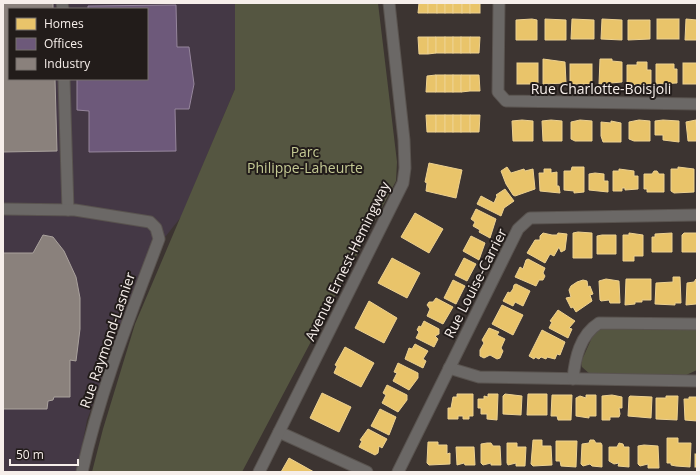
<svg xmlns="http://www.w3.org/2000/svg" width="700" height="475" viewBox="0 0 700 475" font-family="'Open Sans',sans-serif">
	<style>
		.industrial { fill: #443845; fill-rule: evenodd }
		.green { fill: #555641 }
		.homes { fill: #e9c46a; stroke: #edd190 }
		.offices { fill: #6d597a; stroke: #96869c }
		.industry { fill: #8a817c; stroke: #aaa29d }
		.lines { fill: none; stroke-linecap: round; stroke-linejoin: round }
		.minor-casing { stroke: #59534f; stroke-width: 13 }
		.minor { stroke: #6b6866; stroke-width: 11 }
		.labels { text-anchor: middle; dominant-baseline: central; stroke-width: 4; stroke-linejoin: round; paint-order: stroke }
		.street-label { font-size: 14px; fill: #f6eeea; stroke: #221c1a }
		.park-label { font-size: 14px; fill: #c5ca95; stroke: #221c1a }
	</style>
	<rect width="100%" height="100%" fill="#3c3431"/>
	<path class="industrial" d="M3,3h232v86l-54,128 -35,44 -59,159 -10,52h-74zM9,9h138v70h-138z"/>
	<g class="green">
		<path d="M235,3h143l19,159 -1,19 -154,291h-150l11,-43 32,-105 100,-235z"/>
		<path d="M602,328l95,1v41l-13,6 -93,-1 -9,-8 -1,-5 13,-29z"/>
	</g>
	<g class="homes">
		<path d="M419,3h9v10h-10z"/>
		<rect x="428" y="3" width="9" height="10"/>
		<rect x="437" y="3" width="8" height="10"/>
		<rect x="445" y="3" width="8" height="10"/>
		<rect x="453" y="3" width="9" height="10"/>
		<rect x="462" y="3" width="8" height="10"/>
		<rect x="470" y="3" width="10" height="10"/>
		<path d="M532,19l5,1v20h-21v-20z"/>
		<path d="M545,19l21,1v20h-21z"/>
		<path d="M572,19l22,1v19h-23z"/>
		<path d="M602,19l20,1v20l-21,-1z"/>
		<rect x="657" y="19" width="22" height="20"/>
		<path d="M686,19l11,1v20h-12z"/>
		<path d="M628,20h22v19l-22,1z"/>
		<path d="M418,37h10v17h-9z"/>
		<path d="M428,37h8v16l-8,1z"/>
		<rect x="436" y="37" width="9" height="16"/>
		<rect x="445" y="37" width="8" height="16"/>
		<rect x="453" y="37" width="8" height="16"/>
		<rect x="461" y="37" width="9" height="16"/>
		<path d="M470,37h10l-1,16h-9z"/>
		<path d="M543,59l22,3 1,21 -23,1z"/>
		<path d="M600,59h12v2l10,1v20l-23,2z"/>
		<path d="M637,62h10v8h4v14l-24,1v-20h10z"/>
		<rect x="517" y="63" width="21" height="21"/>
		<rect x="683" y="63" width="14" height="21"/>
		<rect x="570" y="64" width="22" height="20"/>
		<path d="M656,64h18v5h3v14l-21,1z"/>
		<rect x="436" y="75" width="9" height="17"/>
		<path d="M436,75v17h-10l1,-16z"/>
		<rect x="445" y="75" width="8" height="17"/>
		<rect x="453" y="75" width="8" height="17"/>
		<path d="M461,75h9v16l-9,1z"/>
		<path d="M470,75h9l1,16h-10z"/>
		<path d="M426,115h10v17h-9z"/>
		<rect x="436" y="115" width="9" height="17"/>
		<rect x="445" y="115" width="8" height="17"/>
		<rect x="453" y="115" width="8" height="17"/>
		<rect x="461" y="115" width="9" height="17"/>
		<path d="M470,115h10l-1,17h-9z"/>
		<path d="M522,120l11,1v20h-20l-1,-20z"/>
		<path d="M551,120l11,1v20h-19l-1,-20z"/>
		<path d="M580,120l12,1v20h-17l-4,-2v-17z"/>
		<path d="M639,120l11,1v20h-16l-5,-2v-17z"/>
		<path d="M663,120l16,1v21l-16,-2v-5h-8v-14z"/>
		<path d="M696,120l1,21h-9l-2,-19z"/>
		<path d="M611,121l10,2v19h-18l-2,-6v-14l10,1z"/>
		<path d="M429,163l33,7 -6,28 -30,-7 1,-8 -2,-1z"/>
		<path d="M507,167l4,6 13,-4 1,2 8,-2 2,20 -20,7 -2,-1 -7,-11 -5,-13z"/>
		<path d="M572,167h12v25l-10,1v-2l-10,-1v-19h7z"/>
		<path d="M678,167l16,2v23l-20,1 -3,-2v-22h7z"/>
		<path d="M544,169h7v4l6,-1v14h2l1,7 -20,-2 -1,-18h5z"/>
		<path d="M619,169l15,2v5h4v13l-13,1v-2h-3v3h-9v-20h6z"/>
		<path d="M654,171h3l2,3h5v18h-17v-3h-3v-15h8z"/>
		<path d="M595,173l9,1v7h4v11l-19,-2v-16z"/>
		<path d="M505,189l9,12 -10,7 -3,8 -24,-12 4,-8 13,7 3,-7 -1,-1z"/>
		<path d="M476,209l20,10 -6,19 -11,-6 1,-2 -7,-4 2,-4 -4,-3z"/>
		<path d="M415,213l28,16 -14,24 -28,-16z"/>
		<path d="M578,232l14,1v25h-19v-25z"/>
		<path d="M543,233l9,2h5l1,-2 9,1 -2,16 -4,2 -2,-5 -5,9 -4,-2 -5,9 -18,-10 8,-13h5v-4z"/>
		<path d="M629,233l14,2v21h-9v5h-11v-26h6z"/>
		<path d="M672,233v19h-20v-15h3v-3z"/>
		<path d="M684,233h13v19h-15v-17z"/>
		<path d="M602,235h14v19h-19v-18z"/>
		<path d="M471,236l14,7 -6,17 -16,-9z"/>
		<path d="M392,258l28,15 -13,25 -29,-15z"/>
		<path d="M464,258l12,6 -9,17 -12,-6z"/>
		<path d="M528,259l17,9 -2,5 2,3 -2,4h-4l-3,6 -21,-9 5,-10 3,2 3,-9z"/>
		<path d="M673,277h7l1,26h-6v2l-20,-1 1,-21 17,-1z"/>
		<path d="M606,279l13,2 1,22h-10l-1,-3 -8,1 -1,-1 -1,-19z"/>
		<path d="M626,279h25v21h-9v2h-7v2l-10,1z"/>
		<path d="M696,279l1,22 -1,3 -10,1 1,-22 7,-1z"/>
		<path d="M453,280l12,6 -9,18 -12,-6z"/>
		<path d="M583,280l4,1 1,6 2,-1 3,8 -3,1 2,6 -16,11 -3,-5 -2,1 -5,-10 5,-1 -2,-7 2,-4 6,-4z"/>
		<path d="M516,284l14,7 -7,15 -8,-4 -2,4 -10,-5 5,-9 2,1 3,-4 1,-4z"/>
		<path d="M436,298l17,9 -10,17 -16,-8 3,-7 -3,-4 2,-3h4z"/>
		<path d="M369,301l28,17 -13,25 -29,-15z"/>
		<path d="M502,305l21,10 -10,20 -21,-11z"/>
		<path d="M558,310l17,11 -6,7 3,1 -4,9 -19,-10 3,-6 -2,-1z"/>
		<path d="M424,321l15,8v5l-4,2 3,3 -4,8 -18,-9 3,-6 -2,-2 2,-4 2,1z"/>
		<path d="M489,328l10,4 -2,3 8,4 -4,9 2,3 -3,7 -3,1 -7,-4 -6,3 -4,-2v-6l4,-7 -2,-3z"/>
		<path d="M542,330l23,12 -5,13 -3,-1 -2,5 -8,-2 -1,2 -5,-2 -2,2 -4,-2 -1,2 -5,-3z"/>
		<path d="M415,344l13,7 -5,8 3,2 -3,7 -18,-9 4,-11 3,1z"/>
		<path d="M345,347l29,16 -13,24 -27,-14 3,-7 -2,-1z"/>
		<path d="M398,363l20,10v5l-9,12 -16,-9 4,-8 -3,-1z"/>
		<path d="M387,385l20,10v5l-9,12 -16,-9 4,-8 -3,-2z"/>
		<path d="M322,393l29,14 -12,25 -29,-14z"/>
		<path d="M457,394h16v22h-4v3h-6v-3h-5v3h-10v-11h3l2,-11h4z"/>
		<path d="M488,394h10l-1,26 -10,-1v-5h-6v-6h-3v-9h6v-3l4,1z"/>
		<path d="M505,394l17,2 -1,19 -18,-1v-18z"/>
		<path d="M528,394h19v21h-20z"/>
		<path d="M552,395h20l-1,25h-13l-1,-4h-6z"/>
		<path d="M586,395h10v21h-7v2l-13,-2v-18l4,-2 6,2z"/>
		<path d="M612,395l10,2v11h-3l1,6 -1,3h-9v3h-8v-24z"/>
		<path d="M630,396l22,1 -1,21 -23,-2 1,-19z"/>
		<path d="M666,396h12l-1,24 -21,-1v-21h10z"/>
		<path d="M689,397h8v24l-12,-1 -1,-21h5z"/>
		<path d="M380,409l16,8 -7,18 -18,-9z"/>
		<path d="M368,429l19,10 -5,9 -3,-2 -1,7 -3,2 -16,-8 3,-6 -2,-1z"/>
		<path d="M667,438h11v5h13l-1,24 -14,-1 -5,-1v-2h-4z"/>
		<path d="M533,440h9v6h9l1,19 -19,1 -2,-2z"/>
		<path d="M590,440h4l2,3h5l1,2v22l-10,-1 -2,-2 -7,2 -2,-2 1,-20 7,-1z"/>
		<path d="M556,441h21l-1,26 -15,-1 -1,-5h-4z"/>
		<path d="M428,442h10v3h9v9l3,-1v11l-21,1 -2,-2z"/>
		<path d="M487,443h4l2,3h7l1,19h-10v-2l-8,2 -2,-2v-19z"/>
		<path d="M507,443h10v4h9l-1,19h-9v-3l-8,2 -1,-2z"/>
		<path d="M619,443l4,1 1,3h5v20l-11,-1 1,-3 -5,1 -5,-3v-14h8z"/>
		<path d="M644,445l14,1 1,22h-11v-4l-8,2 -2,-2v-18z"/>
		<path d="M456,447h18l1,18h-10l-1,-2 -7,2z"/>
		<rect x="695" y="454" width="2" height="13"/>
		<path d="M289,458l25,14h-33z"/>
	</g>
	<path class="offices" d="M176,5l1,42h12l5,37 -5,25h-14l1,42 -87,1v-41l-12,-1v-31h70v-70h-59v-3z"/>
	<g class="industry">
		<path d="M3,3h50v6h-44v70h46l2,72 -54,1z"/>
		<path d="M43,235l10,2 11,14 12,26 4,21v31l-4,32 -6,-1v37h-16l-1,3 -5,1 -1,8h-44v-156h30z"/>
	</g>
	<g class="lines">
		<defs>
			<g id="minor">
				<path d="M62,3l1,6"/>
				<path d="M499,3l-1,89 8,9 191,3"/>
				<path d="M64,79l4,131"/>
				<path d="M3,209l72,1 75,12 6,6 3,11c-29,77 -59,152 -77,233"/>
				<path d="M449,368l30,9 218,4"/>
				<path d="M573,379c2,-21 7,-44 26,-56l98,1"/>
				<path d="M279,432l88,40"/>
				<path d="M259,472l144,-289 2,-15 -1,-28 -15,-137"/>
				<path d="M398,472l120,-243 12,-11 167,-3"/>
			</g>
		</defs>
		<use href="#minor" class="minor-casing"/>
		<use href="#minor" class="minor"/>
	</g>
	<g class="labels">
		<g class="street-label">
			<text x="601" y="88">Rue Charlotte-Boisjoli</text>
			<text transform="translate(347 261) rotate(-64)">Avenue Ernest-Hemingway</text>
			<text transform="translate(475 283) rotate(-63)">Rue Louise-Carrier</text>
			<text transform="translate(107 340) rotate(-71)">Rue Raymond-Lasnier</text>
		</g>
		<g class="park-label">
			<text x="305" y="151">Parc<tspan x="305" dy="16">Philippe-Laheurte</tspan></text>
		</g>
	</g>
	<rect width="700" height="475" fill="none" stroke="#f6eeea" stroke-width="8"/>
	<rect x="8" y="8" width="140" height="72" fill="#221c1a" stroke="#77706d"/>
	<rect x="16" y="18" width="20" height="12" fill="#e9c46a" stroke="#77706d"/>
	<text x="44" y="28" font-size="12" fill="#f6eeea">Homes</text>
	<rect x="16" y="38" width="20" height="12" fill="#6d597a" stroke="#77706d"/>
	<text x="44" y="48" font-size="12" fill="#f6eeea">Offices</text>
	<rect x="16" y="58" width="20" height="12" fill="#8a817c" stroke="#77706d"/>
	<text x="44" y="68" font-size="12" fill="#f6eeea">Industry</text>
	<path d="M10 459v6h68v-6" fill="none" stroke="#f6eeea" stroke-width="2"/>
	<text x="16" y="459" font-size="12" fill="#f6eeea" stroke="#221c1a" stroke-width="3" paint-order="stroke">50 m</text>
</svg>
